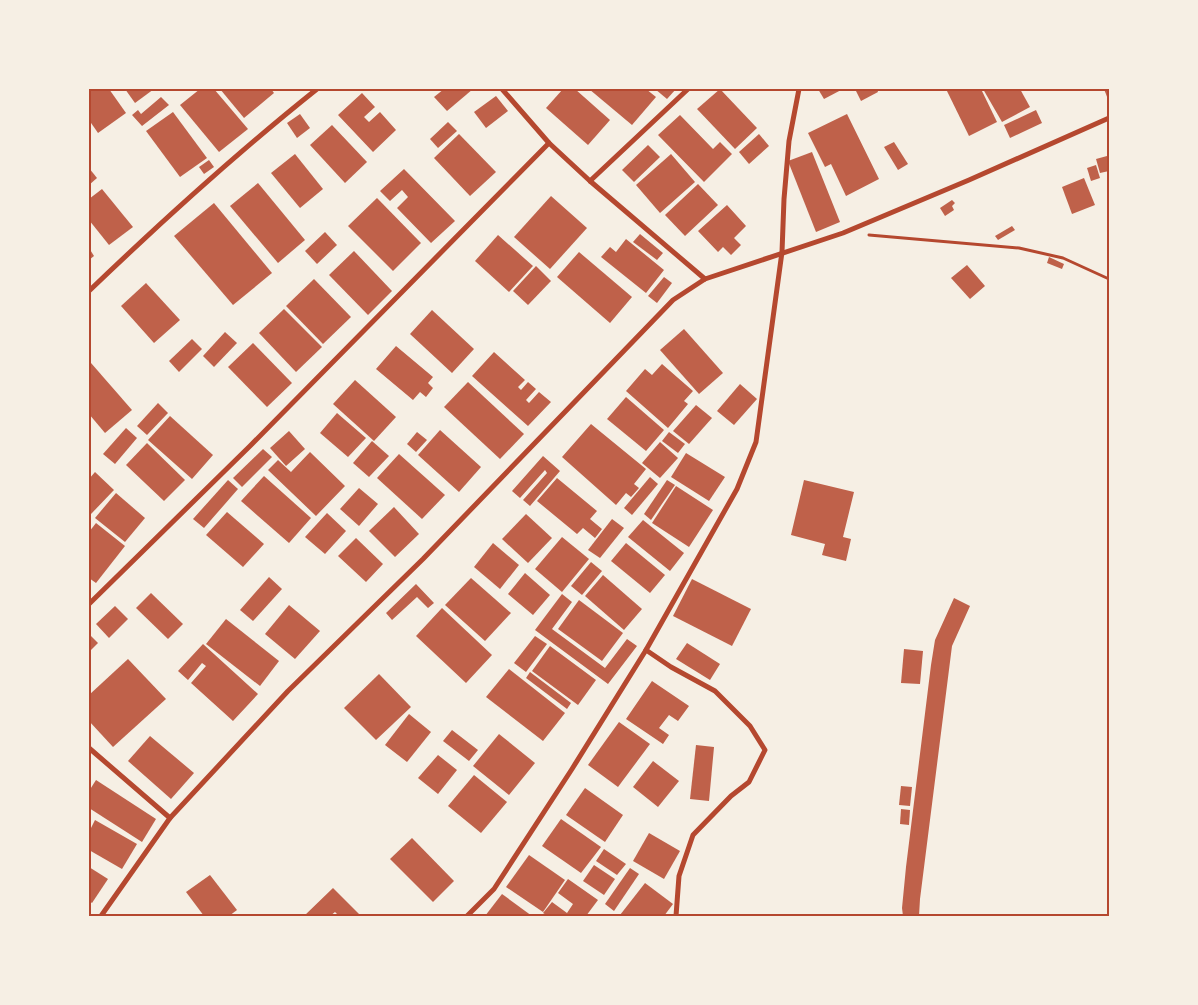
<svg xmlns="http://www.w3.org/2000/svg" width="1198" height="1005" viewBox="0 0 1198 1005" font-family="'Archivo Narrow',sans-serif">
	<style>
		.building { fill: #bf614a }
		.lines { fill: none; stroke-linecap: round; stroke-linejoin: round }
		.path { stroke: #b5482f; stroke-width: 3 }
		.minor { stroke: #b5482f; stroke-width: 5 }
		.neatline { fill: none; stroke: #b5482f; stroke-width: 2 }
	</style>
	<rect width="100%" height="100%" fill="#f6efe4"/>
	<g class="building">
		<path d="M89,89h20l17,24 -28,20 -9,-13z"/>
		<path d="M125,89h29l-19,14z"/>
		<path d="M200,89h14l34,40 -29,23 -39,-47z"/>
		<path d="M220,89h51l3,4 -30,25z"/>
		<path d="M444,89h29l-26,22 -13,-14z"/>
		<path d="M563,89h12l35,31 -22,25 -42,-37z"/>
		<path d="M589,89h57l10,8 -24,28z"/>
		<path d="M655,89h21l-9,10z"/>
		<path d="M720,89l37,39 -22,21 -38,-40z"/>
		<path d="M818,89h25l-19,10z"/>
		<path d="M855,89h22l1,3 -17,9z"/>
		<path d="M946,89h35l16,33 -28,14z"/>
		<path d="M983,89h37l10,18 -28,15z"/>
		<path d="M1104,89h5v13z"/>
		<path d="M362,93l13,14 -11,10 5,5 11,-10 16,18 -23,22 -35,-37z"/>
		<path d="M496,96l12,15 -22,17 -12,-16z"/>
		<path d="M161,97l8,8 -27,21 -10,-11 6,-5 3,4z"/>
		<path d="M1036,110l6,13 -32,15 -6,-13z"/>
		<path d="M173,112l34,46 -27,19 -34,-46z"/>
		<path d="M300,114l10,14 -13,10 -10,-15z"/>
		<path d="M847,114l32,65 -33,17 -15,-32 -6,3 -17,-34z"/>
		<path d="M680,115l33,34 7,-7 12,12 -28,28 -46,-47z"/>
		<path d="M448,122l9,9 -19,17 -8,-9z"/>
		<path d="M332,125l35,37 -22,21 -35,-38z"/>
		<path d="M459,134l37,38 -26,24 -36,-38z"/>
		<path d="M759,134l10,12 -20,18 -10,-12z"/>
		<path d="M894,142l14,22 -10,6 -14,-23z"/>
		<path d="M648,145l12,12 -26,25 -12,-12z"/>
		<path d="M812,152l28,70 -24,10 -28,-71z"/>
		<path d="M295,154l28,35 -23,19 -29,-35z"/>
		<path d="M671,154l24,28 -35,31 -24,-28z"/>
		<path d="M1107,156l2,15 -9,2 -4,-14z"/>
		<path d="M209,160l5,7 -10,7 -5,-7z"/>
		<path d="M1096,165l4,13 -9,3 -4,-13z"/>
		<path d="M89,168l8,10 -8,7z"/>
		<path d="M404,169l51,52 -24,22 -34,-35 11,-11 -6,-7 -12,11 -10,-10z"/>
		<path d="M1084,178l11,27 -23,9 -10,-27z"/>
		<path d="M258,183l47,57 -27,23 -48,-57z"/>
		<path d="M698,184l20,21 -33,31 -20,-21z"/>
		<path d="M102,189l31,38 -24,18 -20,-25v-21z"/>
		<path d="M551,196l36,32 -37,41 -36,-32z"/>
		<path d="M377,198l44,45 -28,28 -45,-45z"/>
		<path d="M952,200l3,3 -3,3 2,4 -9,6 -5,-8z"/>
		<path d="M214,203l58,70 -39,32 -59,-69z"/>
		<path d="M727,205l19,21 -12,12 7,7 -10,10 -8,-8 -5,5 -20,-21z"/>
		<path d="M1012,226l3,4 -17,10 -3,-4z"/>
		<path d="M325,232l12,13 -20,19 -12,-13z"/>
		<path d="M640,234l23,19 -6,7 -24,-18z"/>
		<path d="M498,235l35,31 -24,26 -34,-31z"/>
		<path d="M626,239l38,31 -18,23 -45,-36 9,-10 6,5z"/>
		<path d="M89,248l5,8 -5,4z"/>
		<path d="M354,251l38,40 -24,24 -39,-40z"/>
		<path d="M579,252l53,45 -22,26 -53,-46z"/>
		<path d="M1049,257l15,7 -2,5 -15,-6z"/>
		<path d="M967,265l18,21 -15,13 -19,-21z"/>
		<path d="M536,266l15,15 -23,24 -15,-14z"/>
		<path d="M664,277l8,6 -15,20 -9,-7z"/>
		<path d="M314,279l37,38 -28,27 -37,-38z"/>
		<path d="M146,283l34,37 -26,23 -33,-37z"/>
		<path d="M284,309l38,38 -26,25 -37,-39z"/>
		<path d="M432,310l42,39 -22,24 -42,-39z"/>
		<path d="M684,329l39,44 -24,21 -39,-44z"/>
		<path d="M225,332l12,11 -23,24 -11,-11z"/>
		<path d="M192,339l10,10 -23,23 -10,-11z"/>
		<path d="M253,343l39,40 -25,24 -39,-40z"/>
		<path d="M396,346l37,31 -5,6 5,5 -7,9 -6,-5 -7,8 -37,-31z"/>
		<path d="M494,352l31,28 -7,7 3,3 7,-8 8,7 -10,11 3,3 10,-11 12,10 -23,24 -56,-50z"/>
		<path d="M91,363l41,47 -27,23 -16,-19v-49z"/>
		<path d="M662,364l31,27 -9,10 4,3 -20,24 -42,-37 19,-22 7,6z"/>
		<path d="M355,380l41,37 -22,24 -41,-37z"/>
		<path d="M468,382l56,52 -24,25 -56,-52z"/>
		<path d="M740,384l17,15 -23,26 -17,-14z"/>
		<path d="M626,397l38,33 -18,21 -39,-32z"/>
		<path d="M158,403l10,10 -21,22 -10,-9z"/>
		<path d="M696,405l16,13 -23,26 -16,-13z"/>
		<path d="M337,413l29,25 -18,19 -28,-24z"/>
		<path d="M170,416l43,39 -21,24 -44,-39z"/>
		<path d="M591,424l55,45 -12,15 5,4 -8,9 -5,-4 -10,12 -54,-48z"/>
		<path d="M126,428l11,10 -22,26 -12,-10z"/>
		<path d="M440,430l41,37 -22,25 -41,-37z"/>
		<path d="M289,431l16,18 -19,17 -16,-18z"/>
		<path d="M417,432l10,8 -11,12 -9,-8z"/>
		<path d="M669,432l16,12 -7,9 -16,-12z"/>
		<path d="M372,441l17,15 -20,21 -16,-14z"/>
		<path d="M660,442l18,16 -18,20 -18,-15z"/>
		<path d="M147,443l38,37 -21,21 -38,-36z"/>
		<path d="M263,449l9,8 -30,30 -9,-9z"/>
		<path d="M310,452l35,34 -29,30 -48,-46 10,-10 13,12z"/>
		<path d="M686,453l39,24 -16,24 -38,-24z"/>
		<path d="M399,454l46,41 -23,24 -45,-41z"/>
		<path d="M543,456l17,15 -30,35 -7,-6 24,-27 -2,-3 -25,28 -8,-7z"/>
		<path d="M95,472l19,18 -23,24 -2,-2v-33z"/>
		<path d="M264,476l47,42 -22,25 -48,-42z"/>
		<path d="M650,477l8,7 -26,31 -8,-7z"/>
		<path d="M557,478l40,33 -7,8 12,10 -7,9 -12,-10 -6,6 -40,-33z"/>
		<path d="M228,480l10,9 -34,39 -11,-9z"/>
		<path d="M667,480l8,5 -24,35 -7,-6z"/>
		<path d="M804,480l50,12 -11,45 8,2 -5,22 -24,-6 3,-11 -34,-9z"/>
		<path d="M676,486l37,24 -24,37 -37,-24z"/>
		<path d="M359,488l19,16 -19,22 -19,-17z"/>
		<path d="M116,493l29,25 -20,24 -30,-24z"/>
		<path d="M394,507l25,27 -24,23 -26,-26z"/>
		<path d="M227,512l37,32 -21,23 -37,-32z"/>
		<path d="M327,513l19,18 -21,23 -20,-17z"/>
		<path d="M526,514l26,24 -24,25 -26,-24z"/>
		<path d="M612,519l12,9 -24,30 -12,-8z"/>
		<path d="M643,520l41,33 -14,18 -42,-34z"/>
		<path d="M96,523l29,23 -29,37 -7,-5v-46z"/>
		<path d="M562,537l27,22 -27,33 -27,-23z"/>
		<path d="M356,538l27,26 -17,18 -28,-26z"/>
		<path d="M493,543l26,22 -19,24 -26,-22z"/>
		<path d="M626,543l39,32 -15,18 -39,-32z"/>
		<path d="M591,562l11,9 -20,24 -11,-9z"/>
		<path d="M525,573l25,22 -17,20 -25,-21z"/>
		<path d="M603,575l39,34 -18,21 -39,-34z"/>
		<path d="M269,577l13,12 -29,32 -13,-11z"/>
		<path d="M471,578l40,35 -26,28 -40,-36z"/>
		<path d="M692,579l59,30 -19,37 -59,-30z"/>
		<path d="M416,584l18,19 -6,5 -11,-11 -25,23 -6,-7z"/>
		<path d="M151,593l32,31 -15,15 -32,-31z"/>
		<path d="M562,594l10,8 -20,27 53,39 22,-29 10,7 -29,38 -73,-54z"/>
		<path d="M954,598l16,8 -18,40 -32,253 -1,17h-16l-1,-8 4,-41 25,-202 4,-25z"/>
		<path d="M579,600l44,33 -21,28 -44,-32z"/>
		<path d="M289,605l31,26 -25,28 -30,-25z"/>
		<path d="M115,606l13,13 -19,19 -13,-14z"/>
		<path d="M442,608l50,47 -26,28 -50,-47z"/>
		<path d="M226,619l53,42 -19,25 -54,-42z"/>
		<path d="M89,634l9,9 -9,9z"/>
		<path d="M535,636l12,8 -21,28 -12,-9z"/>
		<path d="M687,643l33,21 -10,16 -34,-21z"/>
		<path d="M203,644l55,50 -25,27 -42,-38 15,-17 -4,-3 -14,17 -10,-9z"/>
		<path d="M550,646l46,34 -18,25 -46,-34z"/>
		<path d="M904,649l19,2 -3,33 -19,-1z"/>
		<path d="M128,659l38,40 -53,48 -24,-26v-26z"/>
		<path d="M509,669l56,44 -22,28 -57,-44z"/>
		<path d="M530,672l41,31 -4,6 -41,-31z"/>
		<path d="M379,674l32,33 -35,33 -32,-32z"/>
		<path d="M652,681l37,25 -11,15 -9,-6 -10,13 10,7 -6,9 -37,-25z"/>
		<path d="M409,714l22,18 -24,30 -22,-17z"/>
		<path d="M619,722l31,22 -32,43 -30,-22z"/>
		<path d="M452,730l26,20 -9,11 -26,-20z"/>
		<path d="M499,734l36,29 -26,32 -36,-29z"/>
		<path d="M150,736l44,37 -23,26 -43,-38z"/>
		<path d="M696,745l18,2 -5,54 -19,-2z"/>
		<path d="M438,755l19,15 -19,24 -20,-16z"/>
		<path d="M653,761l26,20 -21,26 -25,-20z"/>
		<path d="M474,775l33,27 -26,31 -33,-27z"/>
		<path d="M96,780l60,39 -14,23 -53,-34v-17z"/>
		<path d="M901,786l11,1 -2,19 -11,-1z"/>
		<path d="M585,788l38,27 -18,27 -39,-27z"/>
		<path d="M901,809l9,1 -1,15 -9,-1z"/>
		<path d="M561,819l40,28 -20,26 -39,-27z"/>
		<path d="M95,820l42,24 -15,25 -33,-19v-18z"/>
		<path d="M649,833l31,18 -16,28 -31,-18z"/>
		<path d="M412,838l42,43 -21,21 -43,-43z"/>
		<path d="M604,849l22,15 -9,11 -21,-14z"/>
		<path d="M529,855l36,25 -22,32 -37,-25z"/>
		<path d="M594,865l21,14 -11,16 -21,-14z"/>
		<path d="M89,867l19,12 -16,24 -3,-2z"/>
		<path d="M630,868l9,6 -25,37 -9,-7z"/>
		<path d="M210,875l27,35 -8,6h-25l-18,-24z"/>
		<path d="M568,879l30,21 -12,16h-38l-5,-3 9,-11 15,11 6,-9 -15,-11z"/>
		<path d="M645,883l28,21 -9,12h-43l-1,-1z"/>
		<path d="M333,888l28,28h-22l-4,-4 -5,4h-26z"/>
		<path d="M502,894l30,22h-47z"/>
	</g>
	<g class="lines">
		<path class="path" d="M869,235l150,13 44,10 46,21"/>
		<g class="minor">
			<path d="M502,89l47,54 41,38 115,98"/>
			<path d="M590,181l98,-92"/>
			<path d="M89,291c73,-70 149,-139 228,-202"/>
			<path d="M89,604l161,-158 299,-303"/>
			<path d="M646,650l25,17 44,24 35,35 15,24 -16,32 -18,14 -38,39 -14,41 -3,40"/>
			<path d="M89,748l81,70"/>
			<path d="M101,916l69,-98 118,-127 135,-132 250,-259 32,-21 138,-46 126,-53 140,-62"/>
			<path d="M467,916l27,-27 78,-120 74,-119 91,-161 19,-47 26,-190 2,-53 5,-58 10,-52"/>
		</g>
	</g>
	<rect width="1198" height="1005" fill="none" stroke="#f6efe4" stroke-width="180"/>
	<rect x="90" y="90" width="1018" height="825" class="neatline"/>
</svg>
